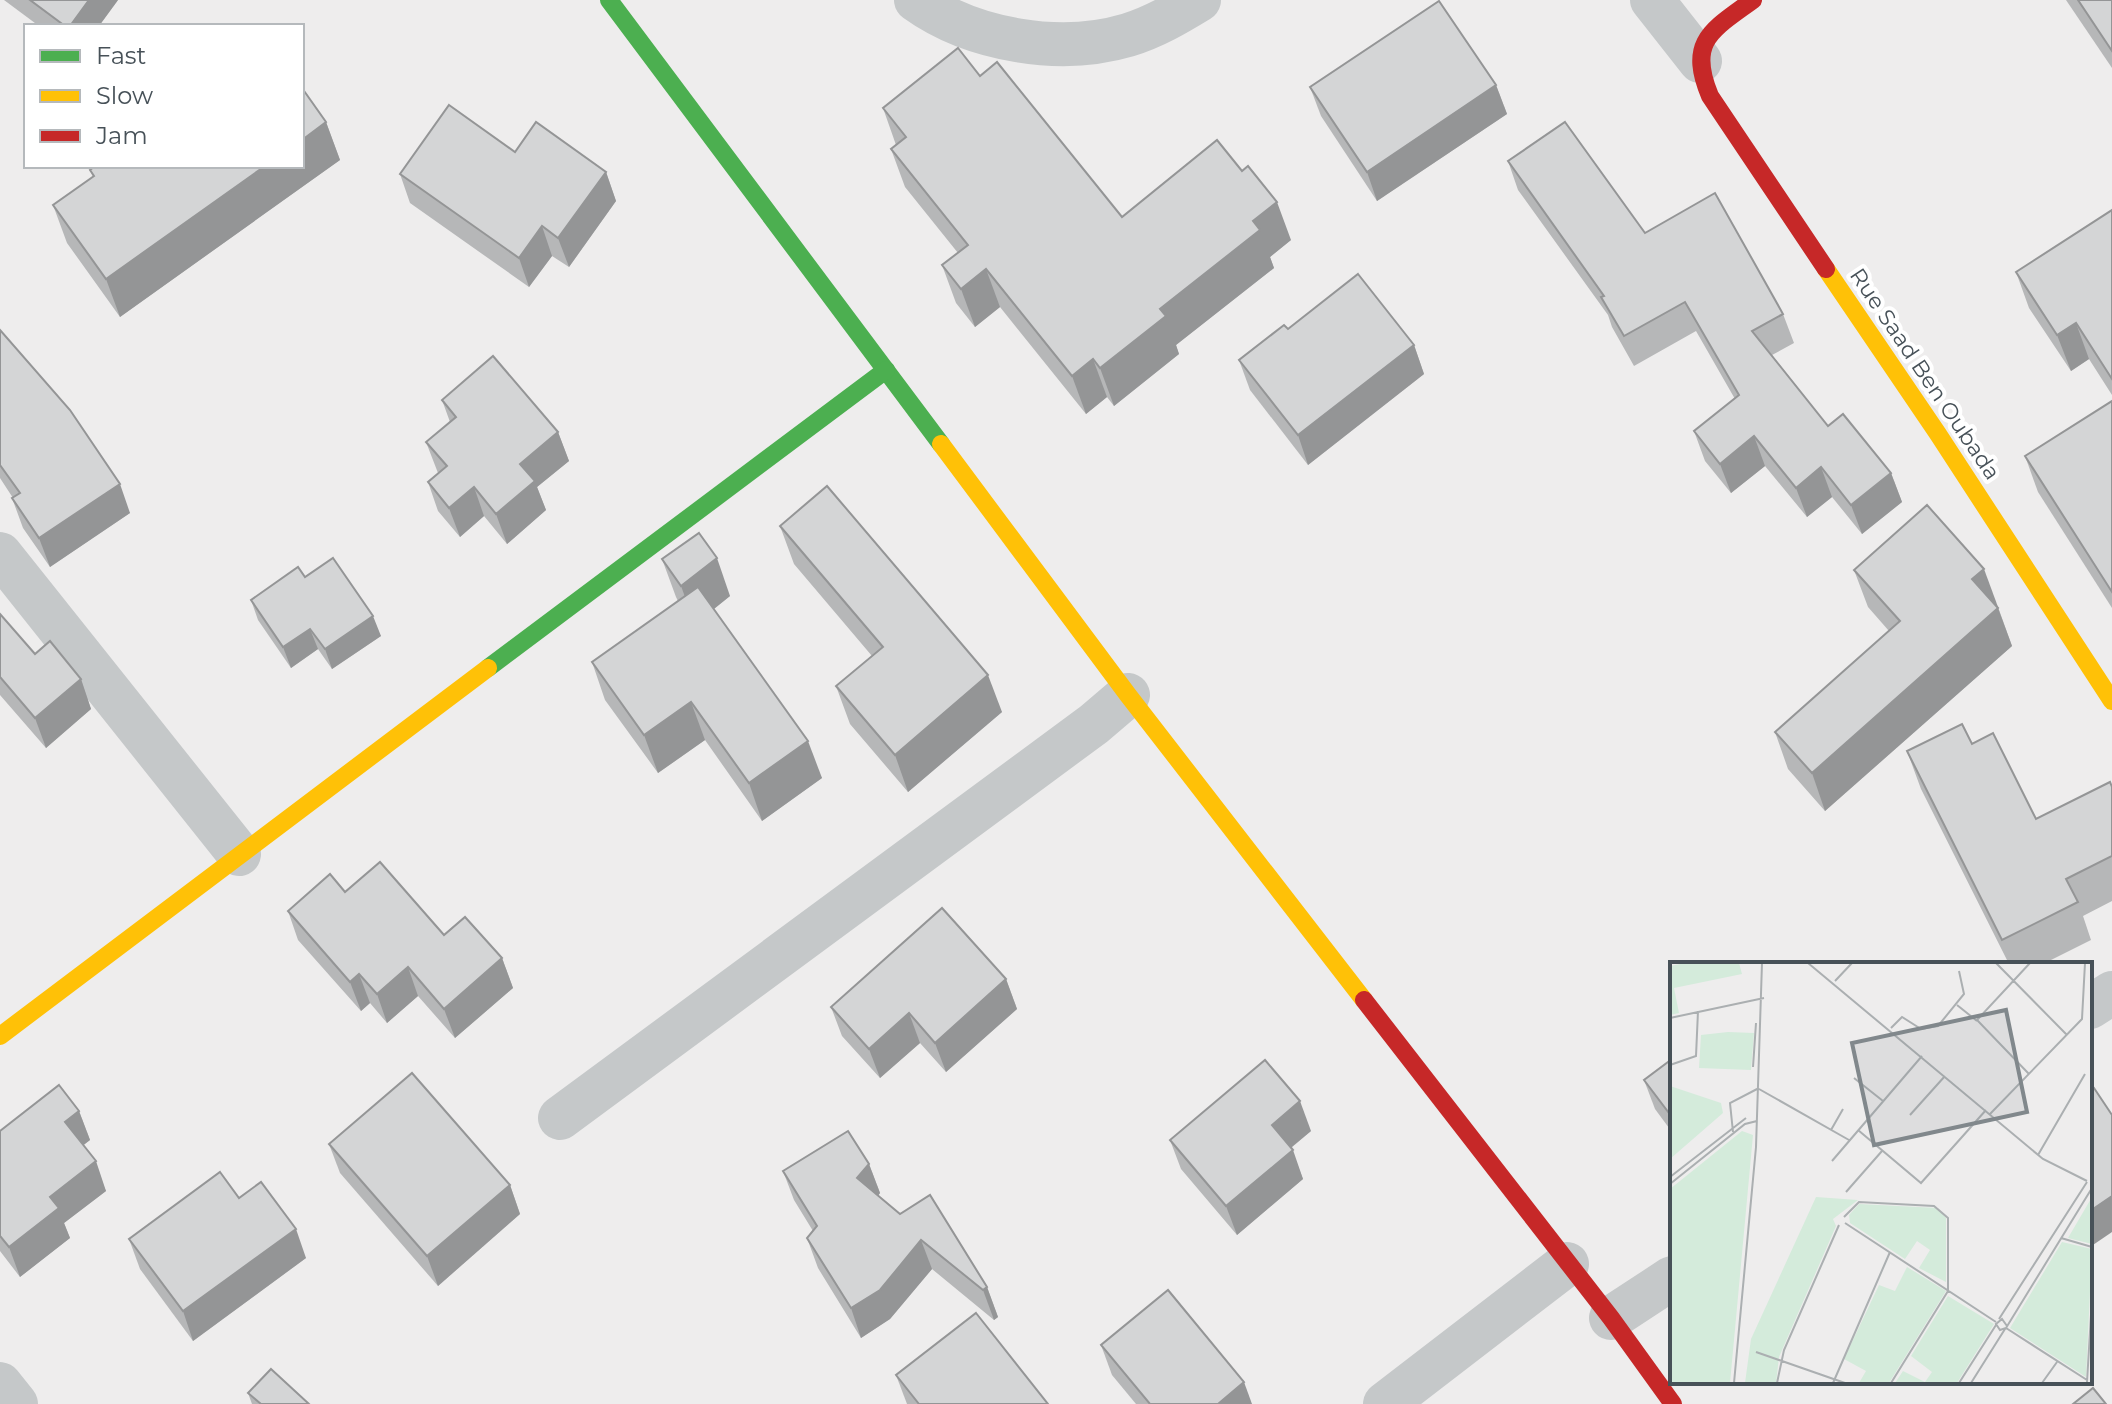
<svg xmlns="http://www.w3.org/2000/svg" width="2112" height="1404" viewBox="0 0 2112 1404" font-family="Montserrat,sans-serif">
	<style>
		.lines { fill: none; stroke-linecap: round; stroke-linejoin: round }
		.street { stroke: #c5c8c9; stroke-width: 44 }
		.fast { stroke: #4caf50; stroke-width: 18 }
		.slow { stroke: #ffc107; stroke-width: 18 }
		.jam { stroke: #c62828; stroke-width: 18 }
		.wall { fill: #b6b7b8 }
		.shaded-wall { fill: #949596 }
		.building { fill: #d4d5d6; stroke: #949596; stroke-width: 2 }
		.labels { text-anchor: middle; dominant-baseline: central; stroke-width: 8; stroke-linejoin: round; paint-order: stroke }
		.street-label { font-size: 22px; fill: #475158; stroke: #fff }
		.inset-road { fill: none; stroke: #abafb1; stroke-width: 2 }
		.view { fill: #81888c; fill-opacity: 0.15; stroke: #81888c; stroke-width: 4 }
		.inset-edge { fill: none; stroke: #475158; stroke-width: 4 }
	</style>
	<rect width="100%" height="100%" fill="#eeeded"/>
	<g class="lines">
		<g class="street">
			<path d="M916,0c57,41 145,55 212,35 26,-8 48,-21 71,-35"/>
			<path d="M1652,0l48,61"/>
			<path d="M0,554l239,300"/>
			<path d="M2090,1007l22,-14"/>
			<path d="M560,1118l534,-394 34,-29"/>
			<path d="M1611,1318l61,-40"/>
			<path d="M0,1384l16,20"/>
			<path d="M1385,1404l182,-140"/>
		</g>
		<g class="fast">
			<path d="M609,0l332,444"/>
			<path d="M488,668l398,-298"/>
		</g>
		<g class="slow">
			<path d="M1826,269l112,165 174,267"/>
			<path d="M941,444l187,251 236,305"/>
			<path d="M0,1036l488,-368"/>
		</g>
		<g class="jam">
			<path d="M1753,0c-41,30 -66,41 -43,96l116,173"/>
			<path d="M1364,1000l247,318 62,86"/>
		</g>
	</g>
	<g class="wall">
		<path d="M4,0h114l-19,26h-60z"/>
		<path d="M2066,0h46v68z"/>
		<path d="M980,76l142,141 169,23 -21,17 4,11 -98,77 3,9 -65,52 -7,-9 -21,17 -86,-107 -25,20 -19,-24 -14,-38 16,-12 -53,-66 -14,-38 5,-4 -13,-37z"/>
		<path d="M1496,85l11,29 -130,87 -56,-85 -11,-29z"/>
		<path d="M326,122l14,38 -220,157 -53,-74 -14,-38 40,-28 -3,-7z"/>
		<path d="M515,152l91,20 10,29 -47,66 -17,-11 -23,31 -119,-84 -10,-29z"/>
		<path d="M1508,161l137,72 138,81 11,29 -22,12 56,71 63,47 11,29 -40,32 -30,-37 -25,20 -42,-51 -34,27 -26,-32 -11,-30 41,-32 -39,-68 -62,35 -22,-39 -4,-12 -90,-125z"/>
		<path d="M2112,210v185l-23,-36 -18,12 -42,-63 -13,-36z"/>
		<path d="M1288,329l126,16 10,29 -116,91 -58,-75 -11,-30z"/>
		<path d="M0,330l130,183 -80,54 -27,-39 -11,-30h1l-13,-20z"/>
		<path d="M442,400l116,32 11,29 -32,26 9,23 -39,34 -23,-28 -24,21 -22,-26 -10,-29 10,-9 -12,-31 24,-20z"/>
		<path d="M2112,401v207l-74,-116 -13,-36z"/>
		<path d="M780,526l222,186 -94,80 -58,-68 -14,-38 36,-30 -78,-92z"/>
		<path d="M662,559l68,37 -16,13 108,169 -60,43 -57,-81 -47,33 -53,-73 -13,-38 86,-61 -2,-4z"/>
		<path d="M1854,570l144,37 14,39 -187,165 -37,-42 -13,-37 114,-101 -21,-24z"/>
		<path d="M305,577l76,59 -49,33 -14,-20 -27,19 -33,-48 -7,-20z"/>
		<path d="M0,614l35,40 46,25 10,30 -45,39 -46,-53z"/>
		<path d="M1972,744l64,75 76,-32v114l-29,15 8,24 -48,24h-34l-88,-175 -14,-38z"/>
		<path d="M345,892l99,43 58,23 11,30 -58,50 -37,-42 -31,27 -17,-20 -9,8 -63,-71 -10,-29z"/>
		<path d="M1006,979l11,30 -71,63 -26,-29 -40,35 -38,-42 -11,-29z"/>
		<path d="M1672,1059v73l-17,-23 -11,-29z"/>
		<path d="M79,1111l11,29 -7,5 23,46 -42,32 6,15 -50,39 -20,-26v-120z"/>
		<path d="M1311,1131l-20,17 12,31 -66,56 -56,-66 -11,-29z"/>
		<path d="M329,1144l181,41 10,29 -82,72 -98,-113z"/>
		<path d="M869,1164l11,29 -2,3 109,91 11,30 -4,3 -62,-51 -42,50 -29,19 -43,-70 -11,-30 6,-7 -19,-31 -11,-29z"/>
		<path d="M239,1198l67,60 -113,83 -53,-72 -11,-30z"/>
		<path d="M1101,1345l151,59h-116l-24,-29z"/>
		<path d="M896,1375l152,29h-141z"/>
		<path d="M248,1393l61,11h-57z"/>
	</g>
	<g class="shaded-wall">
		<path d="M89,0h29l-19,26h-29z"/>
		<path d="M1496,85l11,29 -130,87 -10,-29z"/>
		<path d="M326,122l14,38 -220,157 -14,-38 159,-113h37v-26z"/>
		<path d="M606,172l10,29 -47,66 -11,-29z"/>
		<path d="M1277,202l14,38 -21,17 4,11 -98,77 3,9 -65,52 -14,-38 153,-147z"/>
		<path d="M542,226l10,30 -23,31 -10,-29z"/>
		<path d="M986,269l14,38 -25,20 -14,-38z"/>
		<path d="M2076,323l13,36 -18,12 -14,-36z"/>
		<path d="M1414,345l10,29 -116,91 -10,-30z"/>
		<path d="M1093,359l14,38 -21,17 -14,-38z"/>
		<path d="M558,432l11,29 -32,26 9,23 -39,34 -11,-30 24,-50z"/>
		<path d="M1754,436l11,30 -34,27 -11,-29z"/>
		<path d="M1821,467l11,30 -25,20 -11,-29z"/>
		<path d="M1891,473l11,29 -40,32 -11,-29z"/>
		<path d="M120,484l10,29 -80,54 -11,-29z"/>
		<path d="M474,487l10,29 -24,21 -11,-29z"/>
		<path d="M717,558l13,38 -35,28 -14,-38z"/>
		<path d="M1984,569l14,38 -12,10 -14,-38z"/>
		<path d="M1998,608l14,38 -187,165 -13,-38z"/>
		<path d="M373,616l8,20 -49,33 -7,-20z"/>
		<path d="M310,629l8,20 -27,19 -8,-21z"/>
		<path d="M988,675l14,37 -94,80 -13,-37z"/>
		<path d="M81,679l10,30 -45,39 -11,-30z"/>
		<path d="M691,702l14,38 -47,33 -14,-38z"/>
		<path d="M808,741l14,37 -60,43 -13,-38z"/>
		<path d="M502,958l11,30 -58,50 -11,-29z"/>
		<path d="M408,967l10,29 -31,27 -10,-29z"/>
		<path d="M359,974l11,29 -9,8 -11,-29z"/>
		<path d="M1006,979l11,30 -71,63 -11,-29z"/>
		<path d="M909,1013l11,30 -40,35 -11,-29z"/>
		<path d="M1300,1101l11,30 -29,24 -10,-30z"/>
		<path d="M79,1111l11,29 -14,11 -11,-29z"/>
		<path d="M1293,1150l10,29 -66,56 -11,-29z"/>
		<path d="M96,1161l10,30 -42,32 6,15 -50,39 -11,-30 41,-50z"/>
		<path d="M869,1164l11,29 -12,15 -11,-30z"/>
		<path d="M510,1185l10,29 -82,72 -11,-30z"/>
		<path d="M2112,1196v36l-22,15v-36z"/>
		<path d="M296,1229l10,29 -113,83 -10,-30z"/>
		<path d="M921,1240l11,29 -42,50 -29,19 -10,-30z"/>
		<path d="M987,1287l11,30 -4,3 -11,-30z"/>
		<path d="M1244,1382l8,22h-34z"/>
	</g>
	<g class="building">
		<path d="M30,0h59l-19,26h-5z"/>
		<path d="M2078,0h34v51z"/>
		<path d="M1439,1l57,84 -129,87 -57,-85z"/>
		<path d="M958,48l22,28 17,-14 125,155 95,-77 25,31 6,-5 29,36 -24,19 7,9 -100,79 6,7 -66,52 -7,-9 -21,17 -86,-107 -25,20 -19,-24 26,-20 -77,-96 15,-12 -23,-29z"/>
		<path d="M302,88l24,34 -24,18z"/>
		<path d="M449,105l66,47 21,-30 70,50 -48,66 -16,-12 -23,32 -119,-84z"/>
		<path d="M1565,122l80,111 70,-40 68,121 -31,17 76,95 15,-12 48,59 -40,32 -30,-38 -25,21 -42,-52 -34,28 -26,-33 45,-36 -54,-93 -61,34 -23,-39 3,-1 -96,-135z"/>
		<path d="M95,166h170l-159,113 -53,-74 41,-29 -4,-6z"/>
		<path d="M2112,210v169l-36,-56 -19,12 -41,-63z"/>
		<path d="M1358,274l56,71 -116,90 -59,-75 45,-35 4,4z"/>
		<path d="M0,330l70,80 50,74 -81,54 -27,-40 8,-5 -20,-28z"/>
		<path d="M493,356l65,76 -38,32 15,17 -39,33 -22,-27 -25,21 -21,-26 19,-16 -21,-24 30,-25 -14,-17z"/>
		<path d="M2112,401v191l-87,-136z"/>
		<path d="M827,486l161,189 -93,80 -59,-69 47,-39 -103,-121z"/>
		<path d="M1927,505l57,64 -12,10 26,29 -186,165 -37,-41 125,-111 -46,-51z"/>
		<path d="M699,533l18,25 -36,28 -19,-27z"/>
		<path d="M333,558l40,58 -48,33 -15,-20 -27,18 -32,-47 47,-33 7,10z"/>
		<path d="M698,587l110,154 -59,42 -58,-81 -47,33 -52,-73z"/>
		<path d="M0,614l35,40 15,-13 31,38 -46,39 -35,-41z"/>
		<path d="M1962,724l10,20 21,-11 43,86 74,-37 2,5v69l-46,23 12,23 -76,38 -95,-189z"/>
		<path d="M380,862l64,73 21,-18 37,41 -58,51 -36,-42 -31,27 -18,-20 -9,8 -62,-71 42,-37 15,18z"/>
		<path d="M942,908l64,71 -71,64 -26,-30 -40,36 -38,-42z"/>
		<path d="M1672,1059v58l-28,-37z"/>
		<path d="M1265,1060l35,41 -28,24 21,25 -67,56 -56,-66z"/>
		<path d="M412,1073l98,112 -83,71 -98,-112z"/>
		<path d="M59,1085l20,26 -14,11 31,39 -46,36 9,11 -50,39 -9,-11v-105z"/>
		<path d="M2094,1088l18,27v81l-22,15v-121z"/>
		<path d="M848,1131l21,33 -12,14 43,36 30,-19 57,92 -4,3 -62,-50 -41,50 -29,18 -44,-70 10,-12 -34,-55z"/>
		<path d="M220,1172l19,26 22,-16 35,47 -113,82 -54,-72z"/>
		<path d="M1168,1290l76,92 -26,22h-68l-49,-59z"/>
		<path d="M976,1313l72,91h-129l-23,-29z"/>
		<path d="M271,1369l38,35h-48l-13,-11z"/>
		<path d="M2093,1388l13,16h-33z"/>
	</g>
	<g class="labels">
		<g class="street-label">
			<text transform="translate(1925 374) rotate(56)">Rue Saad Ben Oubada</text>
		</g>
	</g>
	<g transform="translate(1670 962)">
		<rect width="422" height="422" fill="#eeeded"/>
		<path d="M15,1h54l3,11 -68,14 5,25 -9,2v-49zM58,70l26,1 -3,37 -52,-2 2,-33zM0,124l51,17 2,10 -53,46zM72,169l11,4 -23,248h-60v-194zM146,235l42,3 -25,19 3,7 -57,131 -3,26h-31l6,-44zM422,235v47l-24,-6zM189,242l79,4 8,10v64l-27,-14 11,-18 -13,-9 -12,18 -55,-36 -1,-8zM392,280l30,7 -6,128 -76,-49zM237,305l39,24 -57,92h-30l7,-12 -22,-12 35,-74 16,6zM278,334l46,28 -37,59h-62l8,-12 22,11 7,-10 -21,-16z" fill="#d4ebdb"/>
		<path class="inset-road" d="M138,1l235,196 44,22M326,1l71,72M165,19l17,-18M287,43l20,16M0,56l94,-20M221,66l11,-11 19,12 17,-3 26,-32 -5,-23M0,103l26,-9 2,-45M83,105l3,-44M359,112l-52,-54 53,-57M184,116l29,23M89,127l90,51M320,152l92,-95 3,-56M240,153l35,-39M161,168l12,-21M188,168l63,53 65,-73M63,170l-3,-29 29,-15M368,193l47,-81M162,199l90,-105M0,215l76,-59M0,222l75,-60 12,-3M176,230l36,-41M174,255l15,-15 75,4 14,12v73l-57,92M175,261l151,99M391,276l31,9M329,357l88,-137M337,364l-5,-7 -6,5 4,6 6,-2 86,-140M336,366l81,52M86,390l89,31M417,420l5,-84M64,421l22,-236 6,-184M107,421l7,-33 55,-125M163,421l57,-131M289,421l37,-58M301,421l34,-54M372,421l15,-21"/>
		<path class="view" d="M336,48l21,102 -153,33 -22,-102z"/>
		<rect width="422" height="422" class="inset-edge"/>
	</g>
	<rect x="24" y="24" width="280" height="144" fill="#ffffff" stroke="#b5b9bc" stroke-width="2"/>
	<rect x="40" y="50" width="40" height="12" fill="#4caf50" stroke="#b5b9bc" stroke-width="2"/>
	<text x="96" y="64" font-size="24" fill="#475158">Fast</text>
	<rect x="40" y="90" width="40" height="12" fill="#ffc107" stroke="#b5b9bc" stroke-width="2"/>
	<text x="96" y="104" font-size="24" fill="#475158">Slow</text>
	<rect x="40" y="130" width="40" height="12" fill="#c62828" stroke="#b5b9bc" stroke-width="2"/>
	<text x="96" y="144" font-size="24" fill="#475158">Jam</text>
</svg>
